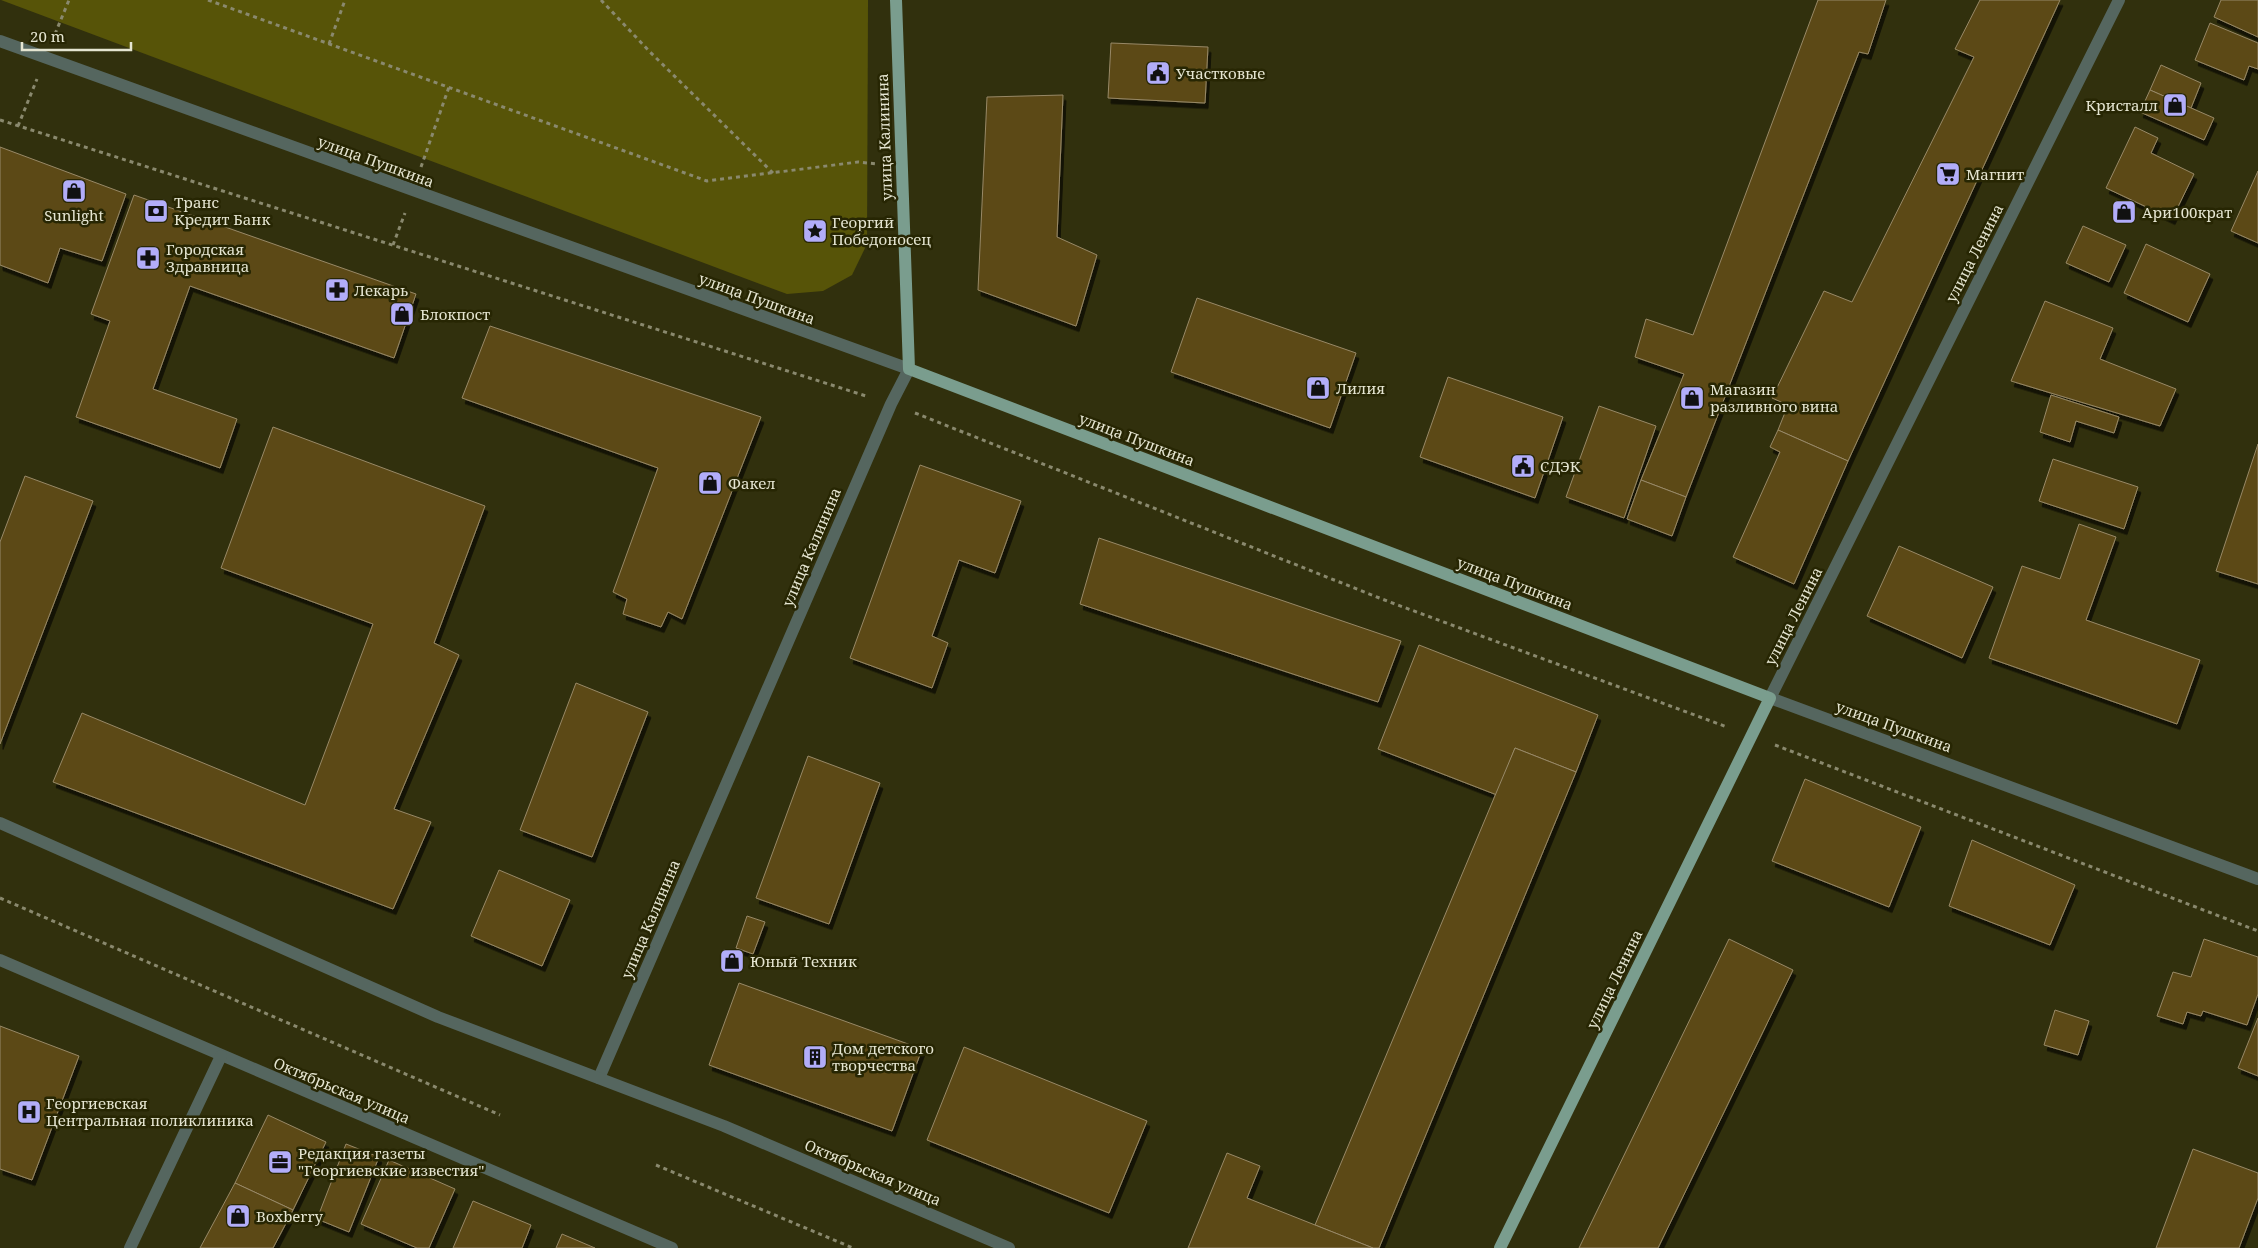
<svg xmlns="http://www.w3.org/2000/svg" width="2258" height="1248" viewBox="0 0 2258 1248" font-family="'Noto Serif',serif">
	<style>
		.green { fill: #575408 }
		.building { fill: #5b4819; stroke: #988966; filter: url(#shadow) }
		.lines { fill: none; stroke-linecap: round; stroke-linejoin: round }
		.path { stroke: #8a896e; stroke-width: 3; stroke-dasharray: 4 4; stroke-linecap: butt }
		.minor { stroke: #55665f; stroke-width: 12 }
		.major { stroke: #7a9d8e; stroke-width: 12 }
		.labels { text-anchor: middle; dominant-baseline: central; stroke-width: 5; stroke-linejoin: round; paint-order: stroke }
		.poi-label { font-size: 15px; fill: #e5e5d1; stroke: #272603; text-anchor: start }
		.street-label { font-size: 15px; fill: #e5e5d1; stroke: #272603 }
	</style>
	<defs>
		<filter id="shadow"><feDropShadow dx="3" dy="5.5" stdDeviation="0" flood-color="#0009"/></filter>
	</defs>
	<rect width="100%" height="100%" fill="#31300d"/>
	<path class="green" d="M1,0h867l-1,244 -15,31 -29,16 -36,3z"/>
	<g class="building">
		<path d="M1818,0h68l-18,54 -9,-2 -173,445 -45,-17 43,-106 -49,-17 11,-38 47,16z"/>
		<path d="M1980,0h80l-212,461 -70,-31 10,-25 -16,-7 52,-107 28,11 122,-245 -19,-8z"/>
		<path d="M2221,0h37v37l-44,-20z"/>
		<path d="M2210,23l48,20v26l-9,-3 -5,14 -49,-20z"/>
		<path d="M1111,43l97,4 -3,56 -97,-5z"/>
		<path d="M2161,65l40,18 -10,25 -41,-18z"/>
		<path d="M2150,90l64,28 -10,22 -64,-28z"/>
		<path d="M1063,95l-6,142 40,18 -21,71 -98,-36 9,-193z"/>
		<path d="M2135,127l23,11 -7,15 43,21 -22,45 -66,-31z"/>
		<path d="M0,147l126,47 -24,67 -42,-13 -12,35 -48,-18z"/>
		<path d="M2258,171v72l-27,-12z"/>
		<path d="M134,195l282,99 -22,64 -204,-72 -37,103 84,30 -17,49 -144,-51 34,-96 -19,-7z"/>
		<path d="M2083,226l43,19 -17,37 -43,-19z"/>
		<path d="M2146,244l64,30 -22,48 -64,-29z"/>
		<path d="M1197,298l159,55 -26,75 -159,-56z"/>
		<path d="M2045,301l68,27 -13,31 76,30 -16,37 -149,-45z"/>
		<path d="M490,326l271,91 -79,202 -14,-7 -7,15 -38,-13 4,-15 -14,-7 45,-124 -196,-70z"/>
		<path d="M1448,377l115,40 -28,81 -115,-41z"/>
		<path d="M2051,395l68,22 -5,16 -38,-12 -6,21 -30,-10z"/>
		<path d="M1599,406l57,20 -32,92 -58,-21z"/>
		<path d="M273,427l212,79 -51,137 25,12 -65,154 37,13 -38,87 -340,-127 29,-69 223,92 68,-181 -152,-56z"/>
		<path d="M1778,430l70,31 -54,123 -61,-27 47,-105 -10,-5z"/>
		<path d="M2258,444v140l-42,-13z"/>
		<path d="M2053,459l85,28 -14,42 -85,-28z"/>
		<path d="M920,465l101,36 -26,72 -36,-13 -27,76 16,7 -16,45 -82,-30z"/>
		<path d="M25,476l68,25 -93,243v-202z"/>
		<path d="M1641,480l45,17 -14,39 -45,-17z"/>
		<path d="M2079,524l37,13 -30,83 114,40 -23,64 -188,-66 33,-92 38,13z"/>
		<path d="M1099,538l302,103 -23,61 -298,-98z"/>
		<path d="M1899,546l94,41 -31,71 -95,-42z"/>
		<path d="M1419,645l179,70 -22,57 -61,-24 -18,47 -119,-46z"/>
		<path d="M576,683l72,29 -56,145 -72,-27z"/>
		<path d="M1515,748l61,24 -197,476h-6l-58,-23z"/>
		<path d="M808,756l72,27 -51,141 -73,-26z"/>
		<path d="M1805,779l116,48 -32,80 -117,-46z"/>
		<path d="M1972,840l103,45 -25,60 -101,-39z"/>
		<path d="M499,870l71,30 -28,66 -71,-30z"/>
		<path d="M747,916l18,6 -12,32 -17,-6z"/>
		<path d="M1729,939l64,31 -135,278h-79z"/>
		<path d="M2204,939l54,18v37l-11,31 -44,-14 -2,5 -14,-4 -4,12 -26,-8 16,-44 18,5z"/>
		<path d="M739,983l183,66 -30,82 -183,-66z"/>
		<path d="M2055,1010l34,11 -11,34 -34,-10z"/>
		<path d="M2258,1018v58l-20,-8z"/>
		<path d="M0,1026l79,30 -47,124 -32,-11z"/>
		<path d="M964,1047l183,74 -38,92 -182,-73z"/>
		<path d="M268,1115l58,27 -33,68 -58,-27z"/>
		<path d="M346,1144l33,13 -30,75 -32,-13z"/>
		<path d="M2193,1149l65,24v25l-19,50h-83z"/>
		<path d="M1227,1153l33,13 -13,32 126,50h-185z"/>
		<path d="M389,1160l66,29 -26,59h-12l-56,-24z"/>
		<path d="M235,1183l58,27 -20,38h-73z"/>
		<path d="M473,1201l58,24 -9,23h-69z"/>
		<path d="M562,1234l33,14h-39z"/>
	</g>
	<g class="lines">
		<g class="path">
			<path d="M208,0l499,181 151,-19 19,2"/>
			<path d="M601,0l49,52 123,121"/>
			<path d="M55,34l14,-34"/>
			<path d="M329,44l16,-44"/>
			<path d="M0,120l866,276"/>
			<path d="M18,126l19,-47"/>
			<path d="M421,167l28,-80"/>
			<path d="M393,245l12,-32"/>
			<path d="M915,413l472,188 340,126"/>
			<path d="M1775,745l483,186"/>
			<path d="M0,898l500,217"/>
			<path d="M656,1165l197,83"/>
		</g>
		<g class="minor">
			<path d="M2119,0l-349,698 488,181"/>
			<path d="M0,41l909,328 -18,35 -292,674"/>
			<path d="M0,823l438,194 286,109 285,122"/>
			<path d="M0,960l672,288"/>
			<path d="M130,1248l91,-192"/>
		</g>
		<path class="major" d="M896,0l13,369 861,329 -270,550"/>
	</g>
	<defs>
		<symbol id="civic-square" viewBox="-11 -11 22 22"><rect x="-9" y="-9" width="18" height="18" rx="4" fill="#b2adf9" stroke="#272603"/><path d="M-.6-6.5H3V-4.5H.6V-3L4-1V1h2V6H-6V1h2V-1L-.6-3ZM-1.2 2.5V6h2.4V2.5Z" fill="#111"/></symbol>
		<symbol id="shop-square" viewBox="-11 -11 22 22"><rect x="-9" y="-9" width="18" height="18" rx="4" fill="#b2adf9" stroke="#272603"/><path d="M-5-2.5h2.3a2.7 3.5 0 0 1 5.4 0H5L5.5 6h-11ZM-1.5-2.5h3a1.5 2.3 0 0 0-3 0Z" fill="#111"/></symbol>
		<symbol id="supermarket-square" viewBox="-11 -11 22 22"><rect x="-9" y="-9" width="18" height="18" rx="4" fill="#b2adf9" stroke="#272603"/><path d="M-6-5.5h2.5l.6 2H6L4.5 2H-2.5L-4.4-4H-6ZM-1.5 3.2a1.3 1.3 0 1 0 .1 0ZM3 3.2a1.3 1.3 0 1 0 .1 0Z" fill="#111"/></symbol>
		<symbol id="bank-square" viewBox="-11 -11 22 22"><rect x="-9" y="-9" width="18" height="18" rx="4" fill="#b2adf9" stroke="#272603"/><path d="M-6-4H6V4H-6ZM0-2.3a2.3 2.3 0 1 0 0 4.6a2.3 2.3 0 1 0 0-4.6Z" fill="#111"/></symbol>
		<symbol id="sight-square" viewBox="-11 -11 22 22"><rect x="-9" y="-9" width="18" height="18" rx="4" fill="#b2adf9" stroke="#272603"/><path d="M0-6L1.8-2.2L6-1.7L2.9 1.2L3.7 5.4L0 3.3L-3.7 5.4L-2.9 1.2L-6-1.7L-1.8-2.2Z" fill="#111"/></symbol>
		<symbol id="pharmacy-square" viewBox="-11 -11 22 22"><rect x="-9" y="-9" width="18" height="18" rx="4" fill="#b2adf9" stroke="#272603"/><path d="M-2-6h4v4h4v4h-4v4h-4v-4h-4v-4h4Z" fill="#111"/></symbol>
		<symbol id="building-square" viewBox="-11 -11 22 22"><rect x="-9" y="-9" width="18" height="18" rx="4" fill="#b2adf9" stroke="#272603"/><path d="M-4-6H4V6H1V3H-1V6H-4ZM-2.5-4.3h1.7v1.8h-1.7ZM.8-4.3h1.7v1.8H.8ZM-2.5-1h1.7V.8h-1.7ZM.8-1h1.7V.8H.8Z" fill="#111"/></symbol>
		<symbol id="hospital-square" viewBox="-11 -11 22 22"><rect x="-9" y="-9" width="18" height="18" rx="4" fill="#b2adf9" stroke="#272603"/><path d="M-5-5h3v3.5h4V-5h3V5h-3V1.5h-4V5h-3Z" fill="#111"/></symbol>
		<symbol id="office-square" viewBox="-11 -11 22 22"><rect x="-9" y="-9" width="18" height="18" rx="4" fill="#b2adf9" stroke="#272603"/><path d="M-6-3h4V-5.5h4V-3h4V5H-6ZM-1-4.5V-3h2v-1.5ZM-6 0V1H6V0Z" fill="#111"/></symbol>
	</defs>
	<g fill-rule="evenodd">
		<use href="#civic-square" x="1144" y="59" width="28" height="28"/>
		<use href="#shop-square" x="2161" y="91" width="28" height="28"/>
		<use href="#supermarket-square" x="1934" y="160" width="28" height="28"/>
		<use href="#shop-square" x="60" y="177" width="28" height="28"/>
		<use href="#bank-square" x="142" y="197" width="28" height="28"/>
		<use href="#shop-square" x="2110" y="198" width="28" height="28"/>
		<use href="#sight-square" x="801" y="217" width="28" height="28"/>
		<use href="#pharmacy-square" x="134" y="244" width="28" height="28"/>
		<use href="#pharmacy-square" x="323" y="276" width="28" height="28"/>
		<use href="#shop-square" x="388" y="300" width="28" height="28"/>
		<use href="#shop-square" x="1304" y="374" width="28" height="28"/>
		<use href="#shop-square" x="1678" y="384" width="28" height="28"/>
		<use href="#civic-square" x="1509" y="452" width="28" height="28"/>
		<use href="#shop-square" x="696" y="469" width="28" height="28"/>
		<use href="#shop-square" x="718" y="947" width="28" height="28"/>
		<use href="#building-square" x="801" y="1043" width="28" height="28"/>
		<use href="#hospital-square" x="15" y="1098" width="28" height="28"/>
		<use href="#office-square" x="266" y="1148" width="28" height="28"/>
		<use href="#shop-square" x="224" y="1202" width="28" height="28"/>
	</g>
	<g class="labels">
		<g class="poi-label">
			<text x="1176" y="73">Участковые</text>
			<text x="2158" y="105" text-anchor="end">Кристалл</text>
			<text x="1966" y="174">Магнит</text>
			<text x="174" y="202">Транс<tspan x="174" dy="17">Кредит Банк</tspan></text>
			<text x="2142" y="212">Ари100крат</text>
			<text x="74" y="215" text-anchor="middle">Sunlight</text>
			<text x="832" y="222">Георгий<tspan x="832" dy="17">Победоносец</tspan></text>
			<text x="166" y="249">Городская<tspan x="166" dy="17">Здравница</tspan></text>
			<text x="354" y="290">Лекарь</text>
			<text x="420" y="314">Блокпост</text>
			<text x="1336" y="388">Лилия</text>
			<text x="1710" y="389">Магазин<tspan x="1710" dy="17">разливного вина</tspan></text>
			<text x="1540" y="466">СДЭК</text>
			<text x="728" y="483">Факел</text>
			<text x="750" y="961">Юный Техник</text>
			<text x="832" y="1048">Дом детского<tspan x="832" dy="17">творчества</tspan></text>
			<text x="46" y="1103">Георгиевская<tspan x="46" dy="17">Центральная поликлиника</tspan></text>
			<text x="298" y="1153">Редакция газеты<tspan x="298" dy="17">"Георгиевские известия"</tspan></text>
			<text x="256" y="1216">Boxberry</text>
		</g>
		<g class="street-label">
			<text transform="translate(884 137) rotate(-92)">улица Калинина</text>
			<text transform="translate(376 161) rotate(20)">улица Пушкина</text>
			<text transform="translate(1974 253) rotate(-63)">улица Ленина</text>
			<text transform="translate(757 298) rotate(20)">улица Пушкина</text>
			<text transform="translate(1137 439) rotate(21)">улица Пушкина</text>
			<text transform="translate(811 547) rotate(-67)">улица Калинина</text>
			<text transform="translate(1515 583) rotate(21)">улица Пушкина</text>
			<text transform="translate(1793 616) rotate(-63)">улица Ленина</text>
			<text transform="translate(1894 726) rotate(20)">улица Пушкина</text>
			<text transform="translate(650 919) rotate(-67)">улица Калинина</text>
			<text transform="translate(1614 979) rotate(-64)">улица Ленина</text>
			<text transform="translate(342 1090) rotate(23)">Октябрьская улица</text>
			<text transform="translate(873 1172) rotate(23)">Октябрьская улица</text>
		</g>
	</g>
	<path d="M22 42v8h109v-8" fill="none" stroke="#e5e5d1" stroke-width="2.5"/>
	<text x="30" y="42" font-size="15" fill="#e5e5d1" stroke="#272603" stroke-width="4" paint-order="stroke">20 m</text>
</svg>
